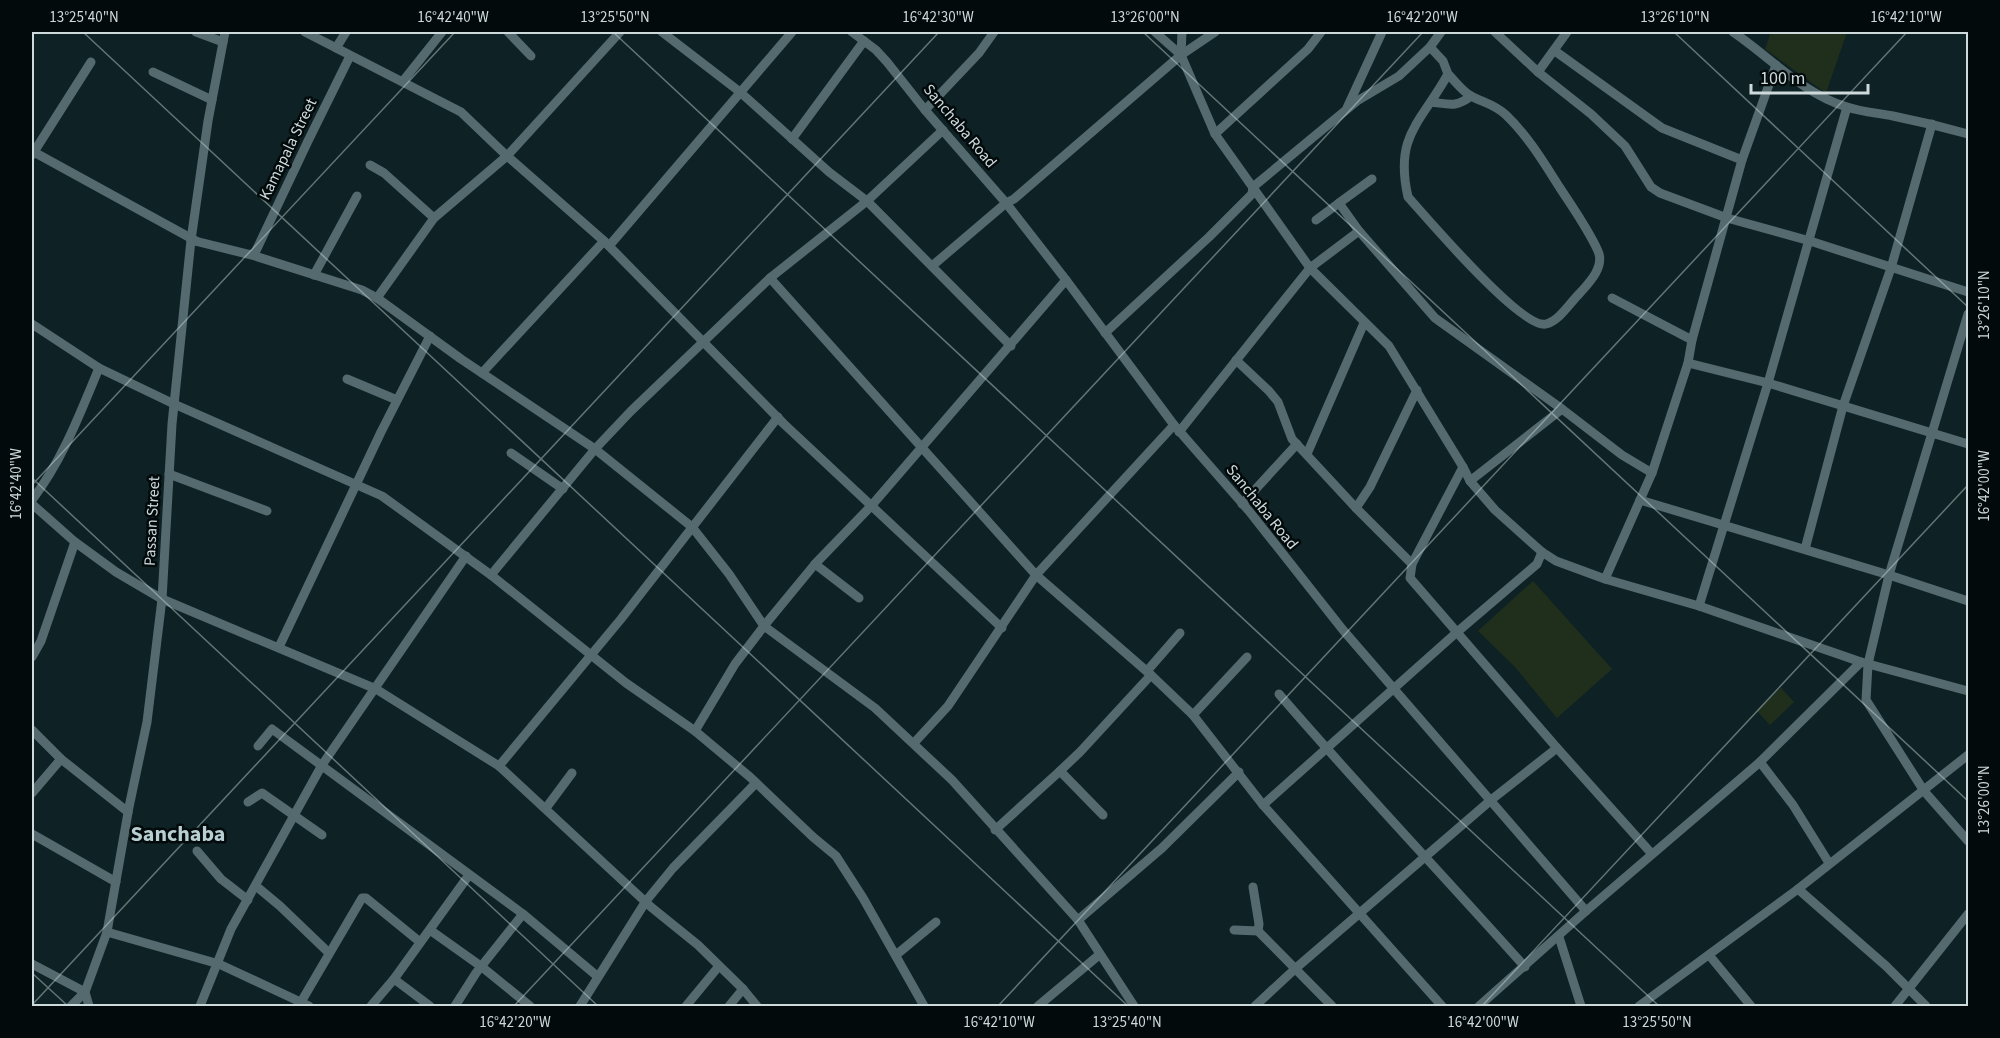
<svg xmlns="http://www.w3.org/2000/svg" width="2000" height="1038" viewBox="0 0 2000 1038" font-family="'Source Sans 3',sans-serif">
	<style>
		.green { fill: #202f1c }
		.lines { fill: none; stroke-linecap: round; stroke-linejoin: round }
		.minor { stroke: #546a6e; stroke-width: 9 }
		.ticks { fill: none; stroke: #cdd9db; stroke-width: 1.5; stroke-opacity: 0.45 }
		.labels { text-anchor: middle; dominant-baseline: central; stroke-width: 5; stroke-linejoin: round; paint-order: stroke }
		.street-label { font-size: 16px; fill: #cdd9db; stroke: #030a0b }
		.district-label { font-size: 22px; font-weight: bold; fill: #b7cfd3; stroke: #030a0b }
		.neatline { fill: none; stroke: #cdd9db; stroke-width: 2 }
		.ticks-label { font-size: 15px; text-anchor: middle; fill: #cdd9db }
	</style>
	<rect width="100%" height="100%" fill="#0e2225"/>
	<g class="green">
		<path d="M1771,32h76l-21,61 -61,-44z"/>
		<path d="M1533,581l79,88 -55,49 -42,-51 -37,-36z"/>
		<path d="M1781,688l13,14 -24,23 -13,-14z"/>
	</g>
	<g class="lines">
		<g class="minor">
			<path d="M196,32l27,10"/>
			<path d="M305,32l156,80 46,44 97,85 180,183 218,204"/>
			<path d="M508,32l23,24"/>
			<path d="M662,32l78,60 89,80 38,29 144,145"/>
			<path d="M852,32l24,18 11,12 38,48 81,93 60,77 108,145 75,86 94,119 243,281"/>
			<path d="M1155,32l26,23"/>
			<path d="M1182,32l-1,23 34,79 95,134 79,78 74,121 7,14 25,29 47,42 14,9 49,18 94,27 162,56 107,29"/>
			<path d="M1495,32l43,40 53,42 34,32 26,41 9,6 67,25 83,23 158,51"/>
			<path d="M1733,32c37,25 70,62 114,75 15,5 31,6 46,9 25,5 50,11 75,18"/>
			<path d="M1430,47l13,14 5,13c-27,49 -54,61 -40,123 19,21 114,133 138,127 13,-3 24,-21 33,-30 10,-11 26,-27 19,-43 -10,-22 -25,-43 -38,-63 -16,-25 -32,-52 -54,-73 -12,-11 -22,-12 -35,-19 -9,-5 -16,-15 -23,-22"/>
			<path d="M336,48l10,-16"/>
			<path d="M1555,51l107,77 80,32"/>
			<path d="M153,72l59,28"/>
			<path d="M1538,72l29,-40"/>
			<path d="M403,81l39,-49"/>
			<path d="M1431,102c18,2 25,6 40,-6"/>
			<path d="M1347,108l35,-76"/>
			<path d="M925,110l54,-57 15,-21"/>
			<path d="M1215,134l93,-85 13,-17"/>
			<path d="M792,139l72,-98"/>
			<path d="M32,151l164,90"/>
			<path d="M32,155l59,-93"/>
			<path d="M370,165l14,8 50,45"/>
			<path d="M1316,220l23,-17"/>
			<path d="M1359,231l-20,-28 33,-24"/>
			<path d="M191,240l64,16 107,34 15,8 84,61 134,90 97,78 37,47 35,52 111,82 77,72 126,140 56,86"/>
			<path d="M609,246l183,-214"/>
			<path d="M251,254l3,1 54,-114 42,-85"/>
			<path d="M932,266l74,-63 8,-4 167,-144 34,-23"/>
			<path d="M314,275l43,-79"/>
			<path d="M770,278l266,297 115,100 42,40 70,90 179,201"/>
			<path d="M377,298l57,-80 73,-62 113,-124"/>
			<path d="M1612,298l80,42"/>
			<path d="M1968,314l-79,261 -21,89 -2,36 58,91 44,50"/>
			<path d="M32,324l67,44 75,36 208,92 109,79 135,108 69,48 55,46 63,60 23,19 27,42 61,108"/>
			<path d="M1105,333l104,-96 43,-43 1,-7 104,-86 42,-25 31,-29 11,-15"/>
			<path d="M1236,360l33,31 9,11 14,37 64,69 56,56"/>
			<path d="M1688,363l80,20 200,61"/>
			<path d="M482,373l122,-132"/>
			<path d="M347,379l50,21"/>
			<path d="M1179,432l131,-164 49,-37 76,87 127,91 60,46 30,18"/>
			<path d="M511,453l52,36"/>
			<path d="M1307,454l57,-131"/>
			<path d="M1463,467l-51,97 -2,14 147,170 95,106"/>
			<path d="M169,474l98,37"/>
			<path d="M1470,481l92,-72"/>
			<path d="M32,500c31,-41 47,-84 67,-132"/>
			<path d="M1640,500l249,75 79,26"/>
			<path d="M32,504l43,38 41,30 46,27 214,90 123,77 152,141 47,38 45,44 14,17"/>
			<path d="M1242,504l55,-60"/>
			<path d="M1356,508l14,-21 47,-97"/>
			<path d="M1805,549l38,-143 48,-138 41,-144"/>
			<path d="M815,564l44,34"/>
			<path d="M491,575l104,-126 36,-38 139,-133 97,-77 76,-71"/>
			<path d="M1605,579l47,-106 36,-110 4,-23 50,-180 34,-95"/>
			<path d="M1699,606l69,-223 79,-276"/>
			<path d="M279,647l102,-215 49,-96"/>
			<path d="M32,657l9,-16 34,-99"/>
			<path d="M1147,671l33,-38"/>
			<path d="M1279,694c80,93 165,182 246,273"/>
			<path d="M1193,715l54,-58"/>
			<path d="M32,730l29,29 67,53"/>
			<path d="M695,731l40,-67 29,-38 51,-62 57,-59 194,-225"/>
			<path d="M914,743l34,-37 88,-131 138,-150"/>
			<path d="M258,746l14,-17 251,185 74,62"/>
			<path d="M1760,762l33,43 36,58"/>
			<path d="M499,766l122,-147 157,-202"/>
			<path d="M1060,771l20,-19 71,-77"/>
			<path d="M32,793l29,-34"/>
			<path d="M248,802l14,-9 60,42"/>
			<path d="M1263,805l193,-172 81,-69 5,-12"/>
			<path d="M546,808l26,-35"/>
			<path d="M995,830l65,-59 43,44"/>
			<path d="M32,834l84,48"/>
			<path d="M197,851l24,28 27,21"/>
			<path d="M256,886l24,20 49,47"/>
			<path d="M1253,887l6,37 -1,7"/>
			<path d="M1798,889l88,77 40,40"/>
			<path d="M1078,920l84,-72 77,-76"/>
			<path d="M430,930l52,37 48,39"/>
			<path d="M1234,930l24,1 74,75"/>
			<path d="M107,932l112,32 90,42"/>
			<path d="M1559,937l22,69"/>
			<path d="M896,955l40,-33"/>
			<path d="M1709,955l42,51"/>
			<path d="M32,964l53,28 -14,14"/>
			<path d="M394,979l36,27"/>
			<path d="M301,1002l61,-104h4l54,44"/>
			<path d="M89,1006l-4,-14 22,-60 22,-125 18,-85 15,-123 10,-175 19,-184 17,-119 17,-89"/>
			<path d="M200,1006l31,-77 91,-164 144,-209"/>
			<path d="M371,1006l23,-27 75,-104"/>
			<path d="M455,1006l21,-33 47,-59"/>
			<path d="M580,1006l66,-105 27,-33 83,-85"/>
			<path d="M686,1006l33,-40"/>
			<path d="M729,1006l14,-17"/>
			<path d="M1038,1006l61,-51"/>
			<path d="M1255,1006l41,-38 195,-168 66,-52"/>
			<path d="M1479,1006l107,-95 174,-149 101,-100"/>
			<path d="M1639,1006l159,-117 170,-134"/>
			<path d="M1895,1006l73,-92"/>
		</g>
	</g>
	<path class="ticks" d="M83,32l1045,974M613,32l1046,974M1143,32l825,769M1674,32l294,275M32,478l566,528M32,485l423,-453M32,973l36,33M32,1005l907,-973M514,1006l909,-974M998,1006l909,-974M1482,1006l486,-521M1966,1006l2,-2"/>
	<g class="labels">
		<g class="street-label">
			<text transform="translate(960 126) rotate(50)">Sanchaba Road</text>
			<text transform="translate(288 149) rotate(-64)">Kamapala Street</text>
			<text transform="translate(1262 507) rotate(51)">Sanchaba Road</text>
			<text transform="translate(152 521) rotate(-87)">Passan Street</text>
		</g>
		<g class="district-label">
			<text x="178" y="834">Sanchaba</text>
		</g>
	</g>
	<rect width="2000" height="1038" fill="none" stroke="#030a0b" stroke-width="66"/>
	<path d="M1751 84v9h117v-9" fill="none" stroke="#cdd9db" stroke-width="3"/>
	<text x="1760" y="84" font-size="18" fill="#cdd9db" stroke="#030a0b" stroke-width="4.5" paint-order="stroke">100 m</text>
	<rect x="33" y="33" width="1934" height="972" class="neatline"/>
	<g class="ticks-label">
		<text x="84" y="22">13°25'40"N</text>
		<text x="453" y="22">16°42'40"W</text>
		<text x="615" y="22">13°25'50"N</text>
		<text x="938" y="22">16°42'30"W</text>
		<text x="1145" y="22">13°26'00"N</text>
		<text x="1422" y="22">16°42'20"W</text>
		<text x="1675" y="22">13°26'10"N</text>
		<text x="1906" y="22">16°42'10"W</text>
		<text transform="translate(1984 305) rotate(-90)" y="5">13°26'10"N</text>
		<text transform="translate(16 484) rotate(-90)" y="5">16°42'40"W</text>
		<text transform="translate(1984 486) rotate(-90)" y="5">16°42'00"W</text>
		<text transform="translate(1984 800) rotate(-90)" y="5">13°26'00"N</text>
		<text x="515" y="1027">16°42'20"W</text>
		<text x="999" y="1027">16°42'10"W</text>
		<text x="1127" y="1027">13°25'40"N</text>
		<text x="1483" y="1027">16°42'00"W</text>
		<text x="1657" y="1027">13°25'50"N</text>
	</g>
</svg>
